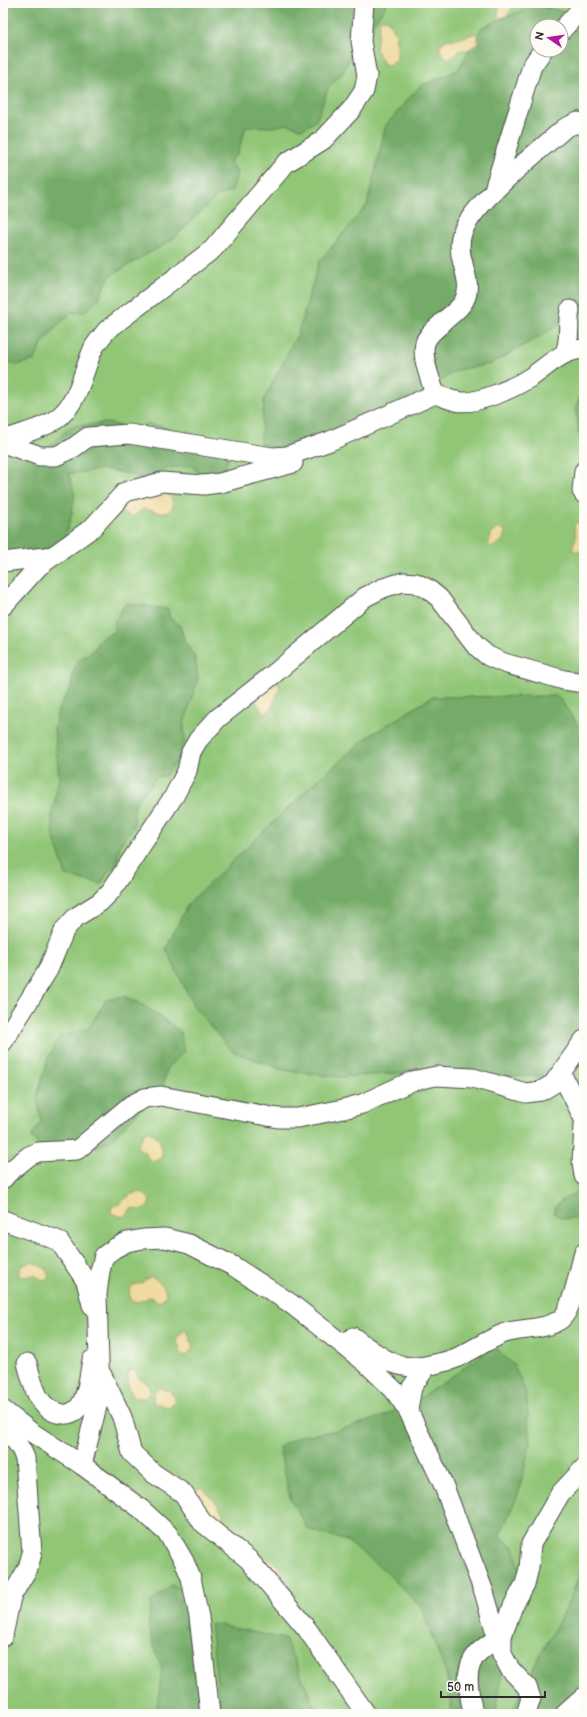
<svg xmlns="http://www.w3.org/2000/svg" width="587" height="1717" viewBox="0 0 587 1717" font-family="'Balsamiq Sans',sans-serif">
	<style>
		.green { fill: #91c677; stroke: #5e7851; fill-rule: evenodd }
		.forest { fill: #74ab68; stroke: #506b4a; fill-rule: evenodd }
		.sand { fill: #eeda9e; stroke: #8c8264 }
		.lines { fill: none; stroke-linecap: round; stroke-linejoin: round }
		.minor-casing { stroke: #494946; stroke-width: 21 }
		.minor { stroke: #fff; stroke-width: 19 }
	</style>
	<rect width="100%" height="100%" fill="#fdfcf7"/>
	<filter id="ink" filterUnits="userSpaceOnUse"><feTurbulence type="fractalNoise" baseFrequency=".025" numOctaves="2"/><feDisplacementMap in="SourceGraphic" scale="8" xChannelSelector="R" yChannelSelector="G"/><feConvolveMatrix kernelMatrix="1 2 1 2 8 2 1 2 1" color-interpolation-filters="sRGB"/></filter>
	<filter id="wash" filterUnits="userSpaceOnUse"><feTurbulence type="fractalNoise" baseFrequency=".012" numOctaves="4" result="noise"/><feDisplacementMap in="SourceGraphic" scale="16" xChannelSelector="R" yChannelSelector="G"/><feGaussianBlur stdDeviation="0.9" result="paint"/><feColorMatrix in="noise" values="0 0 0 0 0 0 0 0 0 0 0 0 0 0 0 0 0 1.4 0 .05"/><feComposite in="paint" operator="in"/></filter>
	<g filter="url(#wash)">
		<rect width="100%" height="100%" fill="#f4f0de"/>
		<path class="green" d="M195,3h389v1711h-581v-1558zM537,26h24v24h-24z"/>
		<g class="forest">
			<path d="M3,3h385l-34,48 -12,23 -13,12 -13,35 -14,8 -15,-5 -15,3 -26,-1 -8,27 -8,9 7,10 -5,19 -15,5 -44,43 -63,37 -12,24 -14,12 -13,1 -16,15 -13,16 -7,16 -19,5 -13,-6z"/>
			<path d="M536,5l48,12v294l-93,53 -34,6 -33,22 -141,58 -23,-6 4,-44 34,-67 21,-71 48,-57 19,-80 34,-39 38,-16 24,-43zM537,26h24v24h-24z"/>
			<path d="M584,388v54l-5,-8 -3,-28z"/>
			<path d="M108,423l27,6 12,-5 14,2 29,13 14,-2 24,2v21l-7,15 -11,2 -11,-3 -7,-9 -28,4 -8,8 -15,1 -11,-4 -28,-5 -33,5 6,21 -4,22 -8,26 -60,23v-120l43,3 26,-23z"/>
			<path d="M126,603l42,6 2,9 10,8 5,16 10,15 3,21 -14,46 1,17 -8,20 -12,15 -9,1c-5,12 -11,13 -18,22 -5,8 -4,20 -4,29 -14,12 -15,18 -17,37l-9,7 -7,12 -35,-8 -13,-41 -1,-19 7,-39 -5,-49 4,-18 13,-23 1,-11 6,-15 16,-11 6,-12 14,-6 1,-12z"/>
			<path d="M558,696l26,38v295l-39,48 -144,-4 -63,4 -55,-7 -51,-19 -38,-44 -28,-58 22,-45 124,-119 54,-47 66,-41z"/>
			<path d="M124,996l19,9 37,26 4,21 -17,16 -4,20 -53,52 -26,14 -33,4 -20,-21 10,-15 -4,-26 11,-38 11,-21 29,-8 18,-29z"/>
			<path d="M583,1186h1v43l-7,-10 -15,-1 -9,-5c7,-18 18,-14 30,-27z"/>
			<path d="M494,1347l20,18 12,28 4,51 -12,51 -19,41 16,12 8,44 -21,82 -6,40h-44l-5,-38 -26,-69 -37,-37 -37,-29 -39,-12 -18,-31 -11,-51 20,-11 36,-5 49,-15 38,-19z"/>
			<path d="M584,1559v148l-7,7h-66c6,-12 11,-25 17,-36 20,-39 45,-76 56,-119z"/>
			<path d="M171,1585l19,9 12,120h-46l6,-44 -14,-42 3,-26z"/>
			<path d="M210,1623l75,16 33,75h-97z"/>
		</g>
		<g class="sand">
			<path d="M499,3h13l2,3 -8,10 -5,2 -3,-3z"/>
			<path d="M380,19h7l9,15c-1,9 3,18 0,27l-7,5 -5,-2 -8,-15z"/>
			<path d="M476,33l2,4 -1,7 -9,6h-9l-9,9c-7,-3 -9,-5 -11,-13l8,-7 8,1z"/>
			<path d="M161,492c15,3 16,21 2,21 -7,0 -13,-4 -20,-4l-10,8 -10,-4 -2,-3 1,-5 10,-6z"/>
			<path d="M577,522l5,1 1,2 1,25 -3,2 -7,-1 -2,-4 4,-9 -2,-13z"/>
			<path d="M501,528l5,4c-1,7 -8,14 -15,15l-3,-3 4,-12z"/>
			<path d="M275,683l4,1 1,3c-2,8 -7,14 -9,23l-6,3 -3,-1 -6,-11 1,-4z"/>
			<path d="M145,1131c13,1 18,13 17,25l-5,5 -8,-1 -4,-8 -8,-4z"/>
			<path d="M142,1192l8,8c-2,11 -9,11 -19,8l-3,6 -5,3 -12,-4 1,-7 6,-1 13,-11z"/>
			<path d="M32,1262l13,6 4,7 -2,4 -4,2 -8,-6 -11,2 -6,-2 3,-9z"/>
			<path d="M152,1277c7,4 13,9 14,17l-6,8 -10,-5 -12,5 -8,-2 -1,-10 5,-5 8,-2 4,-4z"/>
			<path d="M183,1331l5,1 5,15 -5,9 -8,-2 -1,-9 -2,-2 -1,-4z"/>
			<path d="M134,1370l5,8 9,7 2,6 -1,5 -5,2 -11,-1c-4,-7 -7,-19 -4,-26z"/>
			<path d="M160,1387l4,3h6l5,11 -5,7 -17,-6 1,-10z"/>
			<path d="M200,1487l4,2 5,7 4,2 10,15 -1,6 -10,2 -15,-23 -1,-8z"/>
			<path d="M269,1559c11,5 18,20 18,31l-3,2 -23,-27 3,-4z"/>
		</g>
	</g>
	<g filter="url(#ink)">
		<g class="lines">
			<defs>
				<g id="minor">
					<path d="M561,31l20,-22"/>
					<path d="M493,193l39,-127 11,-16"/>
					<path d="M565,353c6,-15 2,-28 5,-43"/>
					<path d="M435,394c-4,-14 -14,-36 -10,-51 2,-8 11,-14 17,-20 7,-7 17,-13 22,-22 11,-20 -8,-40 -3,-64 6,-30 79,-87 104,-109l13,-6 6,5"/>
					<path d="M3,440c17,-6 37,-10 52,-20 25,-17 27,-48 39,-73 4,-6 9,-12 13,-17l106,-81 73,-86 37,-23 29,-31 12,-18 3,-15 -6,-35 3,-38"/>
					<path d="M3,443l37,13h16l17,-8 15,-11 41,-3 124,20 19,3 15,-1 43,-15 105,-47c7,2 14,6 21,7 19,5 58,-13 75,-24 18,-12 31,-27 53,-28"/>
					<path d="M584,471l-2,20 2,3"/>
					<path d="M3,562l50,-6"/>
					<path d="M3,606l36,-40 53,-38 33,-36 37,-10 42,3 16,-2 73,-20"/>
					<path d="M3,1042l45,-72 17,-41 11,-12 24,-15 11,-11 63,-95 13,-25 4,-19 7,-12 20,-22 57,-45 90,-76 18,-9 20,-6 13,1 12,6 11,9 36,47 13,11 16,7 60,17 20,3"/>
					<path d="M561,1073l23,46"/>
					<path d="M584,1125l-2,37 2,14"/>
					<path d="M3,1179l5,-6 21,-17 9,-4 39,-2 54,-45 14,-7 16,-2 117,22h20l45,-9 19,-5 50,-23 24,-5 37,2 53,15 15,-2 12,-7 31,-44"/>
					<path d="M3,1220l56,21 27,40 6,24"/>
					<path d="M353,1337c29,21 45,37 82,27 7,-2 15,-3 21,-6 17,-8 31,-18 49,-25 17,-5 41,-3 56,-14 12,-10 18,-50 23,-66"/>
					<path d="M27,1363c6,21 10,48 36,51 5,1 12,-2 16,-7 9,-12 10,-32 13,-47"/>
					<path d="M102,1375l20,42 10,36 21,20 30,20 19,29 46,37 59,70 59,85"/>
					<path d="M3,1410l28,22 51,33 59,44 27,25 16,27 7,17 8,39 11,97"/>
					<path d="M408,1410l4,-23 15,-21"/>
					<path d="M3,1428c11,9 17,17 22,30l7,95 -4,15 -17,29 -8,39"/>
					<path d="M82,1465l18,-70 -3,-101 3,-23 4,-15 11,-8 12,-6 16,-3 22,-1 24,6 44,22 57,37 75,59 29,28 14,20 35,74 41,108 18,62 8,15 17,18 4,11 -5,16"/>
					<path d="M502,1649v-13l11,-30 12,-22 4,-16 2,-24 29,-50 24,-26"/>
					<path d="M473,1714c-3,-20 -11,-43 4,-60 5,-6 14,-11 20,-16"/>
					<path d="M565,1714l19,-17"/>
				</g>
			</defs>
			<use href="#minor" class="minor-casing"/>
			<use href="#minor" class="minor"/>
		</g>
	</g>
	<rect width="587" height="1717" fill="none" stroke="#fdfcf7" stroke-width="16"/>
	<g transform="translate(549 38) rotate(283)"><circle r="19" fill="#fdfcf7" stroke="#a9a8a5"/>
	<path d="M0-3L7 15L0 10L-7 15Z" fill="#b5179e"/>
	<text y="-6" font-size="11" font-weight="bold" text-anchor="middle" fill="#2b2b2b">N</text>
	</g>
	<path d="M441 1691v6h104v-6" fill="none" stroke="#2b2b2b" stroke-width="2"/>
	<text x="447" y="1691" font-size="12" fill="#2b2b2b" stroke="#fdfcf7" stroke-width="3" paint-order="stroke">50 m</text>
</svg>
